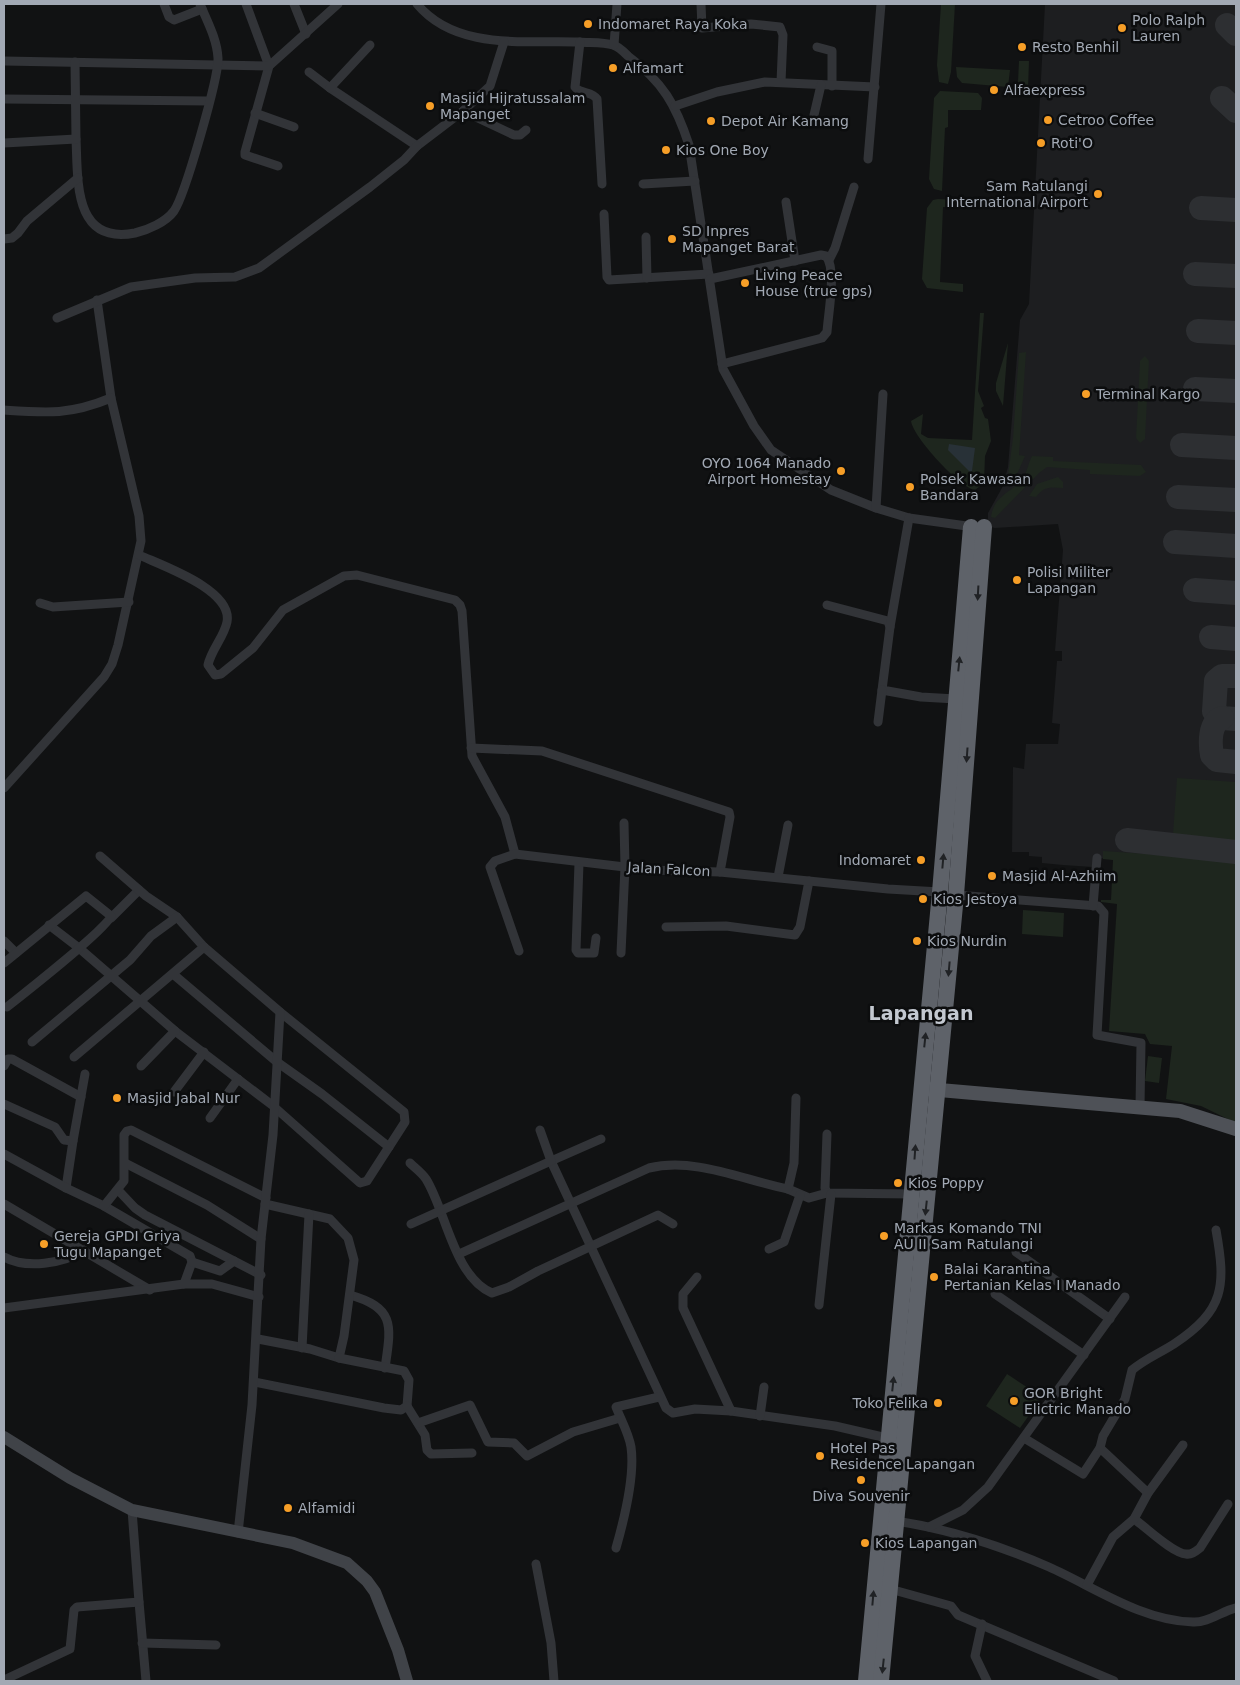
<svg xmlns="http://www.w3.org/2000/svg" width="1240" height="1685" viewBox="0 0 1240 1685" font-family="'DejaVu Sans',sans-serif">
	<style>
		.built { fill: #1d1e20 }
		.green { fill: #1e261e }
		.water { fill: #283137 }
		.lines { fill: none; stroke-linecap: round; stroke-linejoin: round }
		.taxiway { stroke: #2d2f32; stroke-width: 24 }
		.street { stroke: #323438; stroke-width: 9 }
		.secondary { stroke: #404348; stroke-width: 12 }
		.primary { stroke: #4e5157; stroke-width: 14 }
		.highway { stroke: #5e6269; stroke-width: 16 }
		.oneway { fill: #202225 }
		.poi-dot { fill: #f69e27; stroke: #0c0d0e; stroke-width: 2 }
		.labels { text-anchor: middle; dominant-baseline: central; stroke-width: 5; stroke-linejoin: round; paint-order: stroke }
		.poi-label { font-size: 14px; fill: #a2a9b4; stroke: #0c0d0e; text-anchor: start }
		.street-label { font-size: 14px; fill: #a2a9b4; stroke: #0c0d0e }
		.district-label { font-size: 19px; font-weight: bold; fill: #c3c8d0; stroke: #0c0d0e }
	</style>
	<rect width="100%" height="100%" fill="#111213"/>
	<path class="built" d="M1045,4h191v870l-136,-16 -7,9 -30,-2 -21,-2v-6l-13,-1v-4h-17l1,-85 11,2 2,-25h32l2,-20 -8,-1 5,-62h5v-10h-7l8,-101 -5,-26 -63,4 -4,-1 -3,-5v-9l15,-27 5,-19 12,-147 9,-16z"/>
	<g class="green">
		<path d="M941,4h14l-4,68 -3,12 -9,-2 -2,-17z"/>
		<path d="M1019,61h10l-1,28h-4l-6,-7z"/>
		<path d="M956,67l54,3 -2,17 -46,-4 -5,-6z"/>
		<path d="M940,91l38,2 4,5 -1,12h-33v17l-3,1 -3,63 -8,-2 -5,-10 5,-81z"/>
		<path d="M938,199l35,2 3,3 -1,5 -32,-2 -3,75 23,2v8l-36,-4 -5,-9 5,-71 6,-8z"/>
		<path d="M980,313h4l-6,78 6,15 -3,2 4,10 3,1 3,22 -6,15 -1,27 -9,7c-15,-2 -62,-53 -64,-69l12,-7 -2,20 7,4 44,2z"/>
		<path d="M1008,343l-5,63 -7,-15v-8z"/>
		<path d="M1026,352l-7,103 6,1 -7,16 -11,11 6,-45 6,-85z"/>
		<path d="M1145,356l4,5 -4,78 -5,4 -4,-5 4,-77z"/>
		<path d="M1032,456l21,1v4l88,4 5,7 -6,4 -50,-2v-4l-43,-3 -8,6 -44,45 -4,-1c3,-24 25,-25 34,-42 2,-5 4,-13 7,-19z"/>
		<path d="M1058,477l5,5v6c-12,-1 -19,-2 -27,9l-7,-1 8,-12z"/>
		<path d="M1177,778l59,4v60l-60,-5 -3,-3z"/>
		<path d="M1103,851l133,9v263l-35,-17 -35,-7 6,-53 -22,-2 -5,-10 -36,-3 8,-127 -16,-2v-2h10l2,-40 -10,-1z"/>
		<path d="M1023,910l41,3 -1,24 -41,-3z"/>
		<path d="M1148,1056l14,2 -3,25 -14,-2z"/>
		<path d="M1007,1374l35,23 -22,31 -34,-22z"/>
	</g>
	<path class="water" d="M949,444l26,4 -3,23 -2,1 -22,-22z"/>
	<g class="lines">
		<g class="taxiway">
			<path d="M1227,25l9,9"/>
			<path d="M1222,98l14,13"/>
			<path d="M1201,208l35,2"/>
			<path d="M1195,274l41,2"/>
			<path d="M1198,331l38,2"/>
			<path d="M1195,389l41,2"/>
			<path d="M1182,445l54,3"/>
			<path d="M1178,497l58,3"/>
			<path d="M1175,542l61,4"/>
			<path d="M1195,590l41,3"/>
			<path d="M1211,637l25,2"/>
			<path d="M1236,676h-14l-6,5 -2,30 8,7 14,1"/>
			<path d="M1222,718c-13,5 -12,26 -10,37l5,5 19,2"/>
			<path d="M1127,840l109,12"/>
		</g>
		<g class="street">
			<path d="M164,4l5,13 5,3 28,-11"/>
			<path d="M246,4l23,62 -24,86v3l33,11"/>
			<path d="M294,4l12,30"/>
			<path d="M417,4c39,47 108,36 162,38 10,1 24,0 34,3 5,1 11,7 15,11 35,26 48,49 61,89l34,224 31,57 17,24 60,40 45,18 33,10 65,9"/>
			<path d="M701,4l1,24 49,-4 29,3 3,8 -2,47"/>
			<path d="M580,42l-5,45c5,7 17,4 22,12l5,85"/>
			<path d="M614,45l3,-41"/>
			<path d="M817,47l15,4v35"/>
			<path d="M4,61l265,5 69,-62"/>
			<path d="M309,72l21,16 87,58 46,-35 27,-25 14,-44"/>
			<path d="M330,88l40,-43"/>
			<path d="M4,99l205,2"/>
			<path d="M675,106l42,-14 48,-10 110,5"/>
			<path d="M463,111l51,24h6l6,-5"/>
			<path d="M255,113l39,14"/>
			<path d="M814,115l7,-30"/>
			<path d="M76,139c2,41 -3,106 59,94 13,-3 31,-11 39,-22 11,-16 45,-134 44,-153 -1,-19 -11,-37 -18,-54"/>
			<path d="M4,143l72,-4 -1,-77"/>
			<path d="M868,159l13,-155"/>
			<path d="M643,184l52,-3"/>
			<path d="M786,202l9,59"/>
			<path d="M604,214l3,63 2,3 100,-6"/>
			<path d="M646,237l1,41"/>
			<path d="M4,239l8,-1 6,-5 9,-12 51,-43"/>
			<path d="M829,260l6,-12 19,-61"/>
			<path d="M710,279l111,-24 5,1c11,13 2,59 1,76l-5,6 -100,26"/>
			<path d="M97,300l14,98"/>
			<path d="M57,318l74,-31 64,-9 40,-1 24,-9 111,-81 34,-27 13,-14"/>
			<path d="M4,410c43,3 66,5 107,-12l28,118 2,25 -23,104 -6,19 -8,13 -100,111"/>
			<path d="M876,508l7,-114"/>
			<path d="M139,555c24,11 94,35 88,67 -3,15 -16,28 -19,43l7,10 6,-1 32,-26 30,-38 61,-34 13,-1 98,25 5,5 2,6 10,145 33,61 10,37"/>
			<path d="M40,603l13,4 76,-5"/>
			<path d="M827,605l61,16 2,6 -8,63 39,7 35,2"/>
			<path d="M890,627l19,-109"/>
			<path d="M878,722l4,-32"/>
			<path d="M471,748l71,3 187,61 1,5 -10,55"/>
			<path d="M579,863l-3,87 2,3h16l2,-15"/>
			<path d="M778,877l10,-52"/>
			<path d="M956,895l142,11 6,7 -7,122 44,8 -1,64"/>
			<path d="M1093,906l4,-48"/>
			<path d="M111,918l28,-28"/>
			<path d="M49,925l30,23 96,83 97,74 88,78 7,-2 38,-59 -1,-10 -124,-100 -76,-65 -27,-30 -31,-21 -46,-40"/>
			<path d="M666,927l60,-1 69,9 5,-8 9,-46"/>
			<path d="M4,941l12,12"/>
			<path d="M519,951l-29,-84 5,-6 20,-7 135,16 70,2 168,17 52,3"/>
			<path d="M621,953l4,-86 -1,-44"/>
			<path d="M4,963l82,-67 25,20c0,9 -90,80 -104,91"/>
			<path d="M173,974l104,88 45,32 67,53"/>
			<path d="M32,1042l98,-82 21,-24 26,-19"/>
			<path d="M74,1057l130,-110"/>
			<path d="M4,1066l4,-7h4l69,38"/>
			<path d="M141,1066l34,-35"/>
			<path d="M174,1092l30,-40"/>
			<path d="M4,1104l51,23 9,13 9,1 -7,47"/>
			<path d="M210,1118l28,-39"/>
			<path d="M827,1134l-2,54 2,5 85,1"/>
			<path d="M601,1139l-50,22 115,247 7,5 22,-4 36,2 104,15 52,12"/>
			<path d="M73,1141l12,-67"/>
			<path d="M4,1154l62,34 38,18 86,50 2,6 -8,22"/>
			<path d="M125,1163l82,42 54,34"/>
			<path d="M410,1163c5,5 12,10 16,16 20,32 28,98 66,114l17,-6 29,-16 120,-56 15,9"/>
			<path d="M788,1189l21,9 18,-5"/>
			<path d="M118,1190l17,18 10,7 116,60"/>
			<path d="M4,1204l146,86"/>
			<path d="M104,1206l20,-25v-46l3,-4 4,-1 135,68"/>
			<path d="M411,1224l140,-63 -11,-31"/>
			<path d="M769,1249l15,-7 16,-47"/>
			<path d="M1016,1252l94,67"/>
			<path d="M459,1254l190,-86c46,-11 94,12 139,21l6,-26 2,-65"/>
			<path d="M4,1257c22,12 59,7 80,-7"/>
			<path d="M192,1262l28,9 14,-10"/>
			<path d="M697,1277l-14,17v14l48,103"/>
			<path d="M995,1294l89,61"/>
			<path d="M350,1295c46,13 41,31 35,73"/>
			<path d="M819,1305l12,-111"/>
			<path d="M4,1308l180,-24h28l47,13"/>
			<path d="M258,1339l52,10 29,9 5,-22 10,-76 -6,-22 -18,-19 -65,-15"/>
			<path d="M302,1348l7,-134"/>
			<path d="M254,1382l130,26 17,2 6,-4 2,-26 -5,-9 -65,-13"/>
			<path d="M407,1406l18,29 2,15 4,4 41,-1"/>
			<path d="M760,1416l4,-29"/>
			<path d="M418,1423l52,-18 18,37 26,1 13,13 46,-24 47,-14"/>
			<path d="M1024,1438l59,36 17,-26"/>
			<path d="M1148,1493l-48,-45 3,-12 22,-37 7,-29c13,-11 28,-17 42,-26 51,-34 52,-58 42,-114"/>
			<path d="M1134,1519c12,8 38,34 52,35 6,1 10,-3 14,-6l28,-44"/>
			<path d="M896,1521c52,8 105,25 153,46 45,20 93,54 144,55 15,1 29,-11 43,-14"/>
			<path d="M929,1527l34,-17 25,-23 137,-190"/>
			<path d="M238,1533l14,-128 9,-166 12,-104 7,-123"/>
			<path d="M616,1548c8,-28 19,-73 15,-101 -2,-13 -10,-27 -15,-40l43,-10"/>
			<path d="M536,1564l15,79 3,38"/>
			<path d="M1087,1585l26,-48 21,-18 14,-26 35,-48"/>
			<path d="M890,1589l61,17 7,9 156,66"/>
			<path d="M139,1602l7,79"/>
			<path d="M982,1624l-7,32 12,25"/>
			<path d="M142,1643l74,2"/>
			<path d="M4,1680l66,-31 4,-39 3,-3 62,-5 -7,-92"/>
		</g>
		<path class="secondary" d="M4,1437l66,41 62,32 161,33 54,20 20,18 8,11 23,58 9,31"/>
		<path class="primary" d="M928,1089l252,22 56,18"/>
		<g class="highway">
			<path d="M866,1681l74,-789 31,-365"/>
			<path d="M881,1681l75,-786 28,-368"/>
		</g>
	</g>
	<defs><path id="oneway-solid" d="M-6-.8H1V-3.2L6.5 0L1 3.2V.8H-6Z" transform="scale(1.25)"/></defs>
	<g class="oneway">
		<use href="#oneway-solid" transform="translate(978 593) rotate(93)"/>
		<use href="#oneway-solid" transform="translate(959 664) rotate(-84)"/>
		<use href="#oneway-solid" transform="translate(967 755) rotate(94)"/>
		<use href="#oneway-solid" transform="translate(943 861) rotate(-85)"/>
		<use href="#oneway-solid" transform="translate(949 969) rotate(95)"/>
		<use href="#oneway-solid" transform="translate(925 1040) rotate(-84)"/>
		<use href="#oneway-solid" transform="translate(915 1152) rotate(-86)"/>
		<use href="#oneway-solid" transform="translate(926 1208) rotate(96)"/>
		<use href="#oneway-solid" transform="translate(893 1384) rotate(-84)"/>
		<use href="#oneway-solid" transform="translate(873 1598) rotate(-85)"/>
		<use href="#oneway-solid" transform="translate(883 1666) rotate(96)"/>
	</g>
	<g class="poi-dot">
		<circle cx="588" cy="24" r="5"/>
		<circle cx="1122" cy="28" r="5"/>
		<circle cx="1022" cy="47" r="5"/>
		<circle cx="613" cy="68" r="5"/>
		<circle cx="994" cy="90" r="5"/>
		<circle cx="430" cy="106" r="5"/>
		<circle cx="1048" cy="120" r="5"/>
		<circle cx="711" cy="121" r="5"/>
		<circle cx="1041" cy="143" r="5"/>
		<circle cx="666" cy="150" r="5"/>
		<circle cx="1098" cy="194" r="5"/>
		<circle cx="672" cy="239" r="5"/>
		<circle cx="745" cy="283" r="5"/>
		<circle cx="1086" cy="394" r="5"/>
		<circle cx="841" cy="471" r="5"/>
		<circle cx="910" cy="487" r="5"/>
		<circle cx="1017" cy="580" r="5"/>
		<circle cx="921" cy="860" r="5"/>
		<circle cx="992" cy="876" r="5"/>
		<circle cx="923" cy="899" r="5"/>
		<circle cx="917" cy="941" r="5"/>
		<circle cx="117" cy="1098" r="5"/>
		<circle cx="898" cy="1183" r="5"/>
		<circle cx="884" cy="1236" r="5"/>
		<circle cx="44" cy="1244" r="5"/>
		<circle cx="934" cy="1277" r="5"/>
		<circle cx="1014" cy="1401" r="5"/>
		<circle cx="938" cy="1403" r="5"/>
		<circle cx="820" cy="1456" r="5"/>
		<circle cx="861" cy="1480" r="5"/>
		<circle cx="288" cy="1508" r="5"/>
		<circle cx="865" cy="1543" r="5"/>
	</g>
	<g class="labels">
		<g class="poi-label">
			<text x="1132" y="20">Polo Ralph<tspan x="1132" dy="16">Lauren</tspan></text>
			<text x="598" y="24">Indomaret Raya Koka</text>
			<text x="1032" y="47">Resto Benhil</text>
			<text x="623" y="68">Alfamart</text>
			<text x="1004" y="90">Alfaexpress</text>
			<text x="440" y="98">Masjid Hijratussalam<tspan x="440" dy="16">Mapanget</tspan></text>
			<text x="1058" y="120">Cetroo Coffee</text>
			<text x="721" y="121">Depot Air Kamang</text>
			<text x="1051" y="143">Roti'O</text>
			<text x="676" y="150">Kios One Boy</text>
			<text x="1088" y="186" text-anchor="end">Sam Ratulangi<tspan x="1088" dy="16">International Airport</tspan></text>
			<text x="682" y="231">SD Inpres<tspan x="682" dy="16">Mapanget Barat</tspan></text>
			<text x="755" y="275">Living Peace<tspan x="755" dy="16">House (true gps)</tspan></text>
			<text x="1096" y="394">Terminal Kargo</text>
			<text x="831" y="463" text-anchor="end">OYO 1064 Manado<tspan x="831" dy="16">Airport Homestay</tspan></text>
			<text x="920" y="479">Polsek Kawasan<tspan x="920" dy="16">Bandara</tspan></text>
			<text x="1027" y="572">Polisi Militer<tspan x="1027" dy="16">Lapangan</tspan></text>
			<text x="911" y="860" text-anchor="end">Indomaret</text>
			<text x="1002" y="876">Masjid Al-Azhiim</text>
			<text x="933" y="899">Kios Jestoya</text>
			<text x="927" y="941">Kios Nurdin</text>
			<text x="127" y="1098">Masjid Jabal Nur</text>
			<text x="908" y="1183">Kios Poppy</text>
			<text x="894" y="1228">Markas Komando TNI<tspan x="894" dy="16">AU II Sam Ratulangi</tspan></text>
			<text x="54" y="1236">Gereja GPDI Griya<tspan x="54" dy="16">Tugu Mapanget</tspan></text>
			<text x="944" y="1269">Balai Karantina<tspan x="944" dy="16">Pertanian Kelas I Manado</tspan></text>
			<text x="1024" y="1393">GOR Bright<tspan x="1024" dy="16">Elictric Manado</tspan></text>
			<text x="928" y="1403" text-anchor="end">Toko Felika</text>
			<text x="830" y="1448">Hotel Pas<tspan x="830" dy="16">Residence Lapangan</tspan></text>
			<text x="861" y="1496" text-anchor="middle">Diva Souvenir</text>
			<text x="298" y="1508">Alfamidi</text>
			<text x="875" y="1543">Kios Lapangan</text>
		</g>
		<g class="street-label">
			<text transform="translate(669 869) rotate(3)">Jalan Falcon</text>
		</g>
		<g class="district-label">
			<text x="921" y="1013">Lapangan</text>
		</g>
	</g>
	<rect width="1240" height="1685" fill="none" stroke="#a2a9b4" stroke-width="10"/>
</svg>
